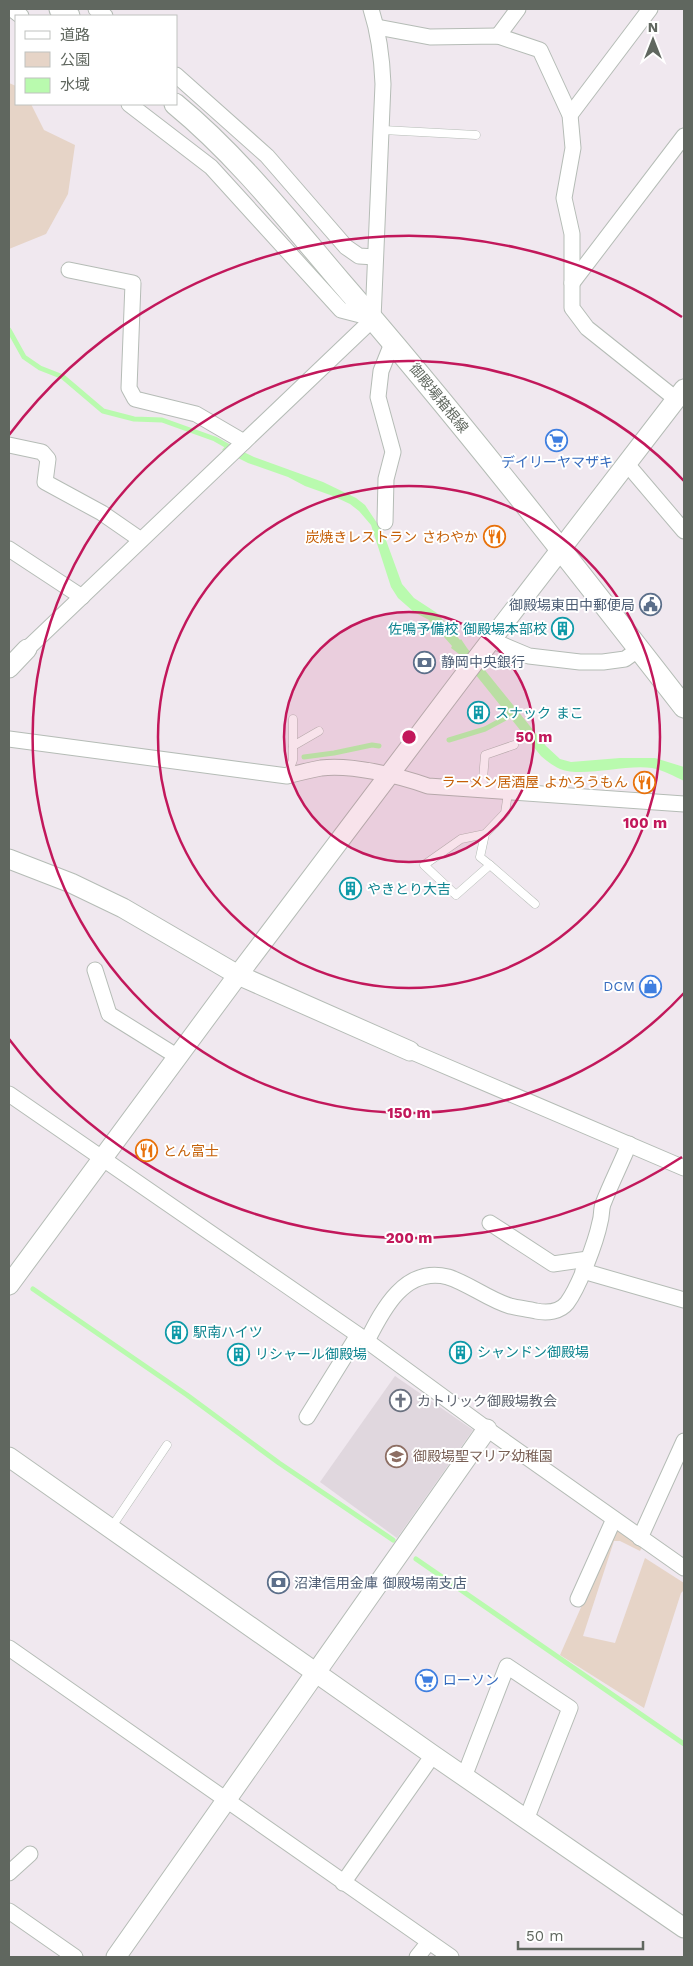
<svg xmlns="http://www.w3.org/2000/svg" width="693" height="1966" viewBox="0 0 693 1966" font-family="'Work Sans','Noto Sans JP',sans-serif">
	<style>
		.education { fill: #e0d7de }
		.green { fill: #e6d4c7 }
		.water { fill: #b9faae }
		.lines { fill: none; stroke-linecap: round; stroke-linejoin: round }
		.stream { stroke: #b9faae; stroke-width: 5 }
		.service-casing { stroke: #b5bcb6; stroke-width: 9 }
		.minor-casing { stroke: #b5bcb6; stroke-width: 17 }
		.tertiary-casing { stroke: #b5bcb6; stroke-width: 21 }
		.secondary-casing { stroke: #b4bcb5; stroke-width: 23 }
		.service { stroke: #fff; stroke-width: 8 }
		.minor { stroke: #fff; stroke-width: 15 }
		.tertiary { stroke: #fff; stroke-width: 19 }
		.secondary { stroke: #fff; stroke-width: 21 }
		.ring { fill: none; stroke: #c2185b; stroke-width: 2.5 }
		.labels { text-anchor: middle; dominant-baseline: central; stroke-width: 4; stroke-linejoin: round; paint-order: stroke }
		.street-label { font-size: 14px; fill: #60675f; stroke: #fff }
		.shop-label { font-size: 14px; fill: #366cbe; stroke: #fff }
		.food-label { font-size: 14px; fill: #c56008; stroke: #fff; text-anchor: end }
		.service-label { font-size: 14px; fill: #4e5e75; stroke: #fff; text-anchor: start }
		.culture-label { font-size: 14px; fill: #0d838f; stroke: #fff; text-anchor: start }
		.worship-label { font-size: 14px; fill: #5b616d; stroke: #fff; text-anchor: start }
		.education-label { font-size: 14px; fill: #785e54; stroke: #fff; text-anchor: start }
		.centre { fill: #c2185b; stroke: #fff; stroke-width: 2.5 }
		.ring-label { font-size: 15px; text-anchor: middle; font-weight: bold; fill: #c2185b; stroke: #fff; stroke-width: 4; stroke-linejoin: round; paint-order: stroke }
	</style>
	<rect width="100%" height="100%" fill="#f0e8ef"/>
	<path class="education" d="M395,1376l78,54 -76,108 -77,-56z"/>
	<g class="green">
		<path d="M9,83l7,3v18h15l13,26 31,15 -7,49 -22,40 -37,15z"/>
		<path d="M616,1528l26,19 -2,4 -20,-10h-6l-31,95 32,7 30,-85 39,25v7l-3,3 -37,115 -84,-53z"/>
	</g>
	<path class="water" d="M227,444l27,13 69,25 33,16 9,7 18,27 19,52 12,14 23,15 23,27 1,-1 6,9 79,98 14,13 11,3 49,-4h35l29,9v14c-10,-5 -21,-11 -32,-13 -28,-4 -68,10 -92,1 -7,-3 -13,-8 -19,-13l-82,-102 -8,-6 1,-2 -23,-26 -15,-8 -16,-14 -7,-11 -20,-62 -12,-14 -9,-7 -17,-8 -28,-10 -17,-9 -40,-14 -26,-13z"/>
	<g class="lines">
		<g class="stream">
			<path d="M9,330l15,27 16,11 23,9 40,34 31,8 28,1 53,19 16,9"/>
			<path d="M449,740l36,-11 28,-15"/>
			<path d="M304,757l30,-4 38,-8 7,1"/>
			<path d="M33,1289l154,106 92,68 114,77"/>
			<path d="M416,1559l268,185"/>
		</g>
		<defs>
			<g id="service">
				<path d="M383,130l93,5"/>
				<path d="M293,746l26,-15"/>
				<path d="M287,776l6,-16v-41"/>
				<path d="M482,791l3,-36 29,-10"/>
				<path d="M485,834l-5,23 10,8 -34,30 -32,-30 37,-26 24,-5 20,-21 3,-20"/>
				<path d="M490,865l45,39"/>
				<path d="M111,1528l56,-83"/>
			</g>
			<g id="minor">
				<path d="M12,9l9,7"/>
				<path d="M96,9l9,7"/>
				<path d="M377,27l53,10 68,-1 42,14 30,65 3,33 -9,50 8,36v74l15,20 89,71"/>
				<path d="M498,36l20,-27"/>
				<path d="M176,75l91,81 79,91 13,9 16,1"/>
				<path d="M129,104l82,63 130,143 31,8"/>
				<path d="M570,115l80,-106"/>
				<path d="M69,270l64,13 -4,105 6,11 61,15 48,28"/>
				<path d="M572,283l112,-147"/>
				<path d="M9,445l33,7 6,7 -3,23 57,31 39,27"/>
				<path d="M627,464l57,67"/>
				<path d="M385,522l1,-43 7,-27 -15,-55 3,-26 12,-30"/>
				<path d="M9,549l73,48"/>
				<path d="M491,640l38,16 51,6h23l22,-3 14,-10"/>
				<path d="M27,649l346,-330 10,-235c-1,-26 -4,-50 -12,-75"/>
				<path d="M9,739l278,37c11,-3 23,-6 34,-8 30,-4 79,8 107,18l256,18"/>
				<path d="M95,970l14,44 69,43"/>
				<path d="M410,1051l274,117"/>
				<path d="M9,1094l358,247 120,88 197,139"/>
				<path d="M490,1223l63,41 35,-5"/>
				<path d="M583,1271l101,29"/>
				<path d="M367,1341c16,-32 38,-75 81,-64 20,6 41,23 62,29 8,2 17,3 26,5 11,2 24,1 31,-8 12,-16 29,-61 33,-81 2,-6 1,-13 3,-18 8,-21 18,-40 26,-60"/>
				<path d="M307,1417l51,-82"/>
				<path d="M640,1538l44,-97"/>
				<path d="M578,1599l36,-80"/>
				<path d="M9,1648l442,309"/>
				<path d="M464,1777l43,-111 63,42 -44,112"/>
				<path d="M9,1873l21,-19"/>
				<path d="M343,1883l90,-128"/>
				<path d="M9,1911l66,46"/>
				<path d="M417,1957l12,-15"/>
			</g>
			<g id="tertiary">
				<path d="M9,668l18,-19"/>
				<path d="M9,859l62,24 52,25 115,67 172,76"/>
				<path d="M9,1285l229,-310 240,-318 206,-268"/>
				<path d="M9,1457l424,298 251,173"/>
				<path d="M116,1957l371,-528"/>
			</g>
			<g id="secondary">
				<path d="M60,9l9,7"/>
				<path d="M175,104c62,51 113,116 165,177 120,138 232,282 344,426"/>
			</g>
		</defs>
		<use href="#service" class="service-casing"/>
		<use href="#minor" class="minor-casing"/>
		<use href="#tertiary" class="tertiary-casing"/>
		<use href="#secondary" class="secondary-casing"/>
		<use href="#service" class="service"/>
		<use href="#minor" class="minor"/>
		<use href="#tertiary" class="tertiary"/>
		<use href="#secondary" class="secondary"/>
	</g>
	<circle cx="409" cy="737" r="125" fill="#c2185b" fill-opacity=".12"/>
	<g class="ring">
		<circle cx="409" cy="737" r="125"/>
		<circle cx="409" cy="737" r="251"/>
		<path d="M684 993A376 376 0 1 1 684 481"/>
		<path d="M682 1157A501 501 0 0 1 9 1039M9 435A501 501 0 0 1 682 317"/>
	</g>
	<defs>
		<symbol id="supermarket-ring" viewBox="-11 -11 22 22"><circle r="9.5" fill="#fff" stroke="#3f7fe0" stroke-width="1.5"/><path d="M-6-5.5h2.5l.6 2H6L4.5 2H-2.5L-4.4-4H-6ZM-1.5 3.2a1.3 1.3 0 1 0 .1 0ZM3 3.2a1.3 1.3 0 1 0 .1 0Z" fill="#3f7fe0"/></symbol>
		<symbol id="restaurant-ring" viewBox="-11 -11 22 22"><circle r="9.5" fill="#fff" stroke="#e8710a" stroke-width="1.5"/><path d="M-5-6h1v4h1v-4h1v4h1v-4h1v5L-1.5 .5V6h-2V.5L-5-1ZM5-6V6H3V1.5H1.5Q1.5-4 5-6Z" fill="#e8710a"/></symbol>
		<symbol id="civic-ring" viewBox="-11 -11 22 22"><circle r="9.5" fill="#fff" stroke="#5c6f8a" stroke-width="1.5"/><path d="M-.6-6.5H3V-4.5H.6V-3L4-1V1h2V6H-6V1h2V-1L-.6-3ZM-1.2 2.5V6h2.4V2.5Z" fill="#5c6f8a"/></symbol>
		<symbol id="building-ring" viewBox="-11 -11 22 22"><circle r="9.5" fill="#fff" stroke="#0f9aa8" stroke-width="1.5"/><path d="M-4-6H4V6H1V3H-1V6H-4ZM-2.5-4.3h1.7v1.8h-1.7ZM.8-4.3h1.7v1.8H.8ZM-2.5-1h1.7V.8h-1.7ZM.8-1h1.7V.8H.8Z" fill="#0f9aa8"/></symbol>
		<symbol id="bank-ring" viewBox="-11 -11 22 22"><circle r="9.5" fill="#fff" stroke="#5c6f8a" stroke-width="1.5"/><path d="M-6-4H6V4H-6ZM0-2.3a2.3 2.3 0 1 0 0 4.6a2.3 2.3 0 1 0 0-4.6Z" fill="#5c6f8a"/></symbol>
		<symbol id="shop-ring" viewBox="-11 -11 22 22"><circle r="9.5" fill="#fff" stroke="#3f7fe0" stroke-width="1.5"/><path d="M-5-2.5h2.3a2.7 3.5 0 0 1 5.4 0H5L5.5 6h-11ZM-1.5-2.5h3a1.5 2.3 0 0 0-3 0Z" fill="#3f7fe0"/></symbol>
		<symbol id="church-ring" viewBox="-11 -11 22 22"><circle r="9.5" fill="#fff" stroke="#6b7280" stroke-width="1.5"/><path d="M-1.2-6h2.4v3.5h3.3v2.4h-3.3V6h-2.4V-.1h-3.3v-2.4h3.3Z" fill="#6b7280"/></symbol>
		<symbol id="school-ring" viewBox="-11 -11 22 22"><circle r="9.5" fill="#fff" stroke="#8d6e63" stroke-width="1.5"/><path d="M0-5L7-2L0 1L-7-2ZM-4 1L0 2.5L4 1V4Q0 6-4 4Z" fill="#8d6e63"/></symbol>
	</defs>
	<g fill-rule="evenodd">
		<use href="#supermarket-ring" x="544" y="428" width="25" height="25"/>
		<use href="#restaurant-ring" x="482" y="524" width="25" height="25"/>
		<use href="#civic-ring" x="638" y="592" width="25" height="25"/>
		<use href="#building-ring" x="550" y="616" width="25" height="25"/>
		<use href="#bank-ring" x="412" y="650" width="25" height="25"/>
		<use href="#building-ring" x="466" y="700" width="25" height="25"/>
		<use href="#restaurant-ring" x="632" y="770" width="25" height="25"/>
		<use href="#building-ring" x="338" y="876" width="25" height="25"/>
		<use href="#shop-ring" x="638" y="974" width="25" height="25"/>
		<use href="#restaurant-ring" x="134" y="1138" width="25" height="25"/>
		<use href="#building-ring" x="164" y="1320" width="25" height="25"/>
		<use href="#building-ring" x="448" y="1340" width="25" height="25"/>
		<use href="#building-ring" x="226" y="1342" width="25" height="25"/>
		<use href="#church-ring" x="388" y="1388" width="25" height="25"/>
		<use href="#school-ring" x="384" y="1444" width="25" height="25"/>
		<use href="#bank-ring" x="266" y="1570" width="25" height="25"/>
		<use href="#supermarket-ring" x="414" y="1668" width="25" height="25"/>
	</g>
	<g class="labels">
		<g class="street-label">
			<text transform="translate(439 398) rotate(51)">御殿場箱根線</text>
		</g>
		<g class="shop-label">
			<text x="557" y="462">デイリーヤマザキ</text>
			<text x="635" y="986" text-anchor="end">DCM</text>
			<text x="443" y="1680" text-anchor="start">ローソン</text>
		</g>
		<g class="food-label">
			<text x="478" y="537">炭焼きレストラン さわやか</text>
			<text x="628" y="782">ラーメン居酒屋 よかろうもん</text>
			<text x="163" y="1151" text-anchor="start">とん富士</text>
		</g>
		<g class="service-label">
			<text x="635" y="605" text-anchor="end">御殿場東田中郵便局</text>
			<text x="441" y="662">静岡中央銀行</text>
			<text x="294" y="1583">沼津信用金庫 御殿場南支店</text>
		</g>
		<g class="culture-label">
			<text x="547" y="629" text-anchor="end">佐鳴予備校 御殿場本部校</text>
			<text x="495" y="713">スナック まこ</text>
			<text x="367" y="889">やきとり大吉</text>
			<text x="193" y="1332">駅南ハイツ</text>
			<text x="477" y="1352">シャンドン御殿場</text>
			<text x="255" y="1354">リシャール御殿場</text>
		</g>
		<g class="worship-label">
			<text x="417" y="1401">カトリック御殿場教会</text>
		</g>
		<g class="education-label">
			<text x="413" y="1456">御殿場聖マリア幼稚園</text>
		</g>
	</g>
	<circle cx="409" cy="737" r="8" class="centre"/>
	<g class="ring-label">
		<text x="534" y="742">50 m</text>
		<text x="645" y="828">100 m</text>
		<text x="409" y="1118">150 m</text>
		<text x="409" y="1243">200 m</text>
	</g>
	<rect width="693" height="1966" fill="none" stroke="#60675f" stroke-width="20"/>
	<rect x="15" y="15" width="162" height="90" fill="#ffffff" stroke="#bfc2bf"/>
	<rect x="25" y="31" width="25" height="8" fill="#ffffff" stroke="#bfc2bf"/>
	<text x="60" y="40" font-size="15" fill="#60675f">道路</text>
	<rect x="25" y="52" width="25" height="15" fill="#e6d4c7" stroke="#bfc2bf"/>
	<text x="60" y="65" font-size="15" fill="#60675f">公園</text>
	<rect x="25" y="78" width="25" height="15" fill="#b9faae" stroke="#bfc2bf"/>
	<text x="60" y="90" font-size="15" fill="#60675f">水域</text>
	<g transform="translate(653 40)" stroke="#ffffff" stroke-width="4" paint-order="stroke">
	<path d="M0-4L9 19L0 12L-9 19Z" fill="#60675f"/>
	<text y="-8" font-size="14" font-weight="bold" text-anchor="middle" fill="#60675f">N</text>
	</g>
	<path d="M518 1941v8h125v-8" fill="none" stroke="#60675f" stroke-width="2.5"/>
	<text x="526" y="1941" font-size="15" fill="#60675f" stroke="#ffffff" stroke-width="4" paint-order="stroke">50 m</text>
</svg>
